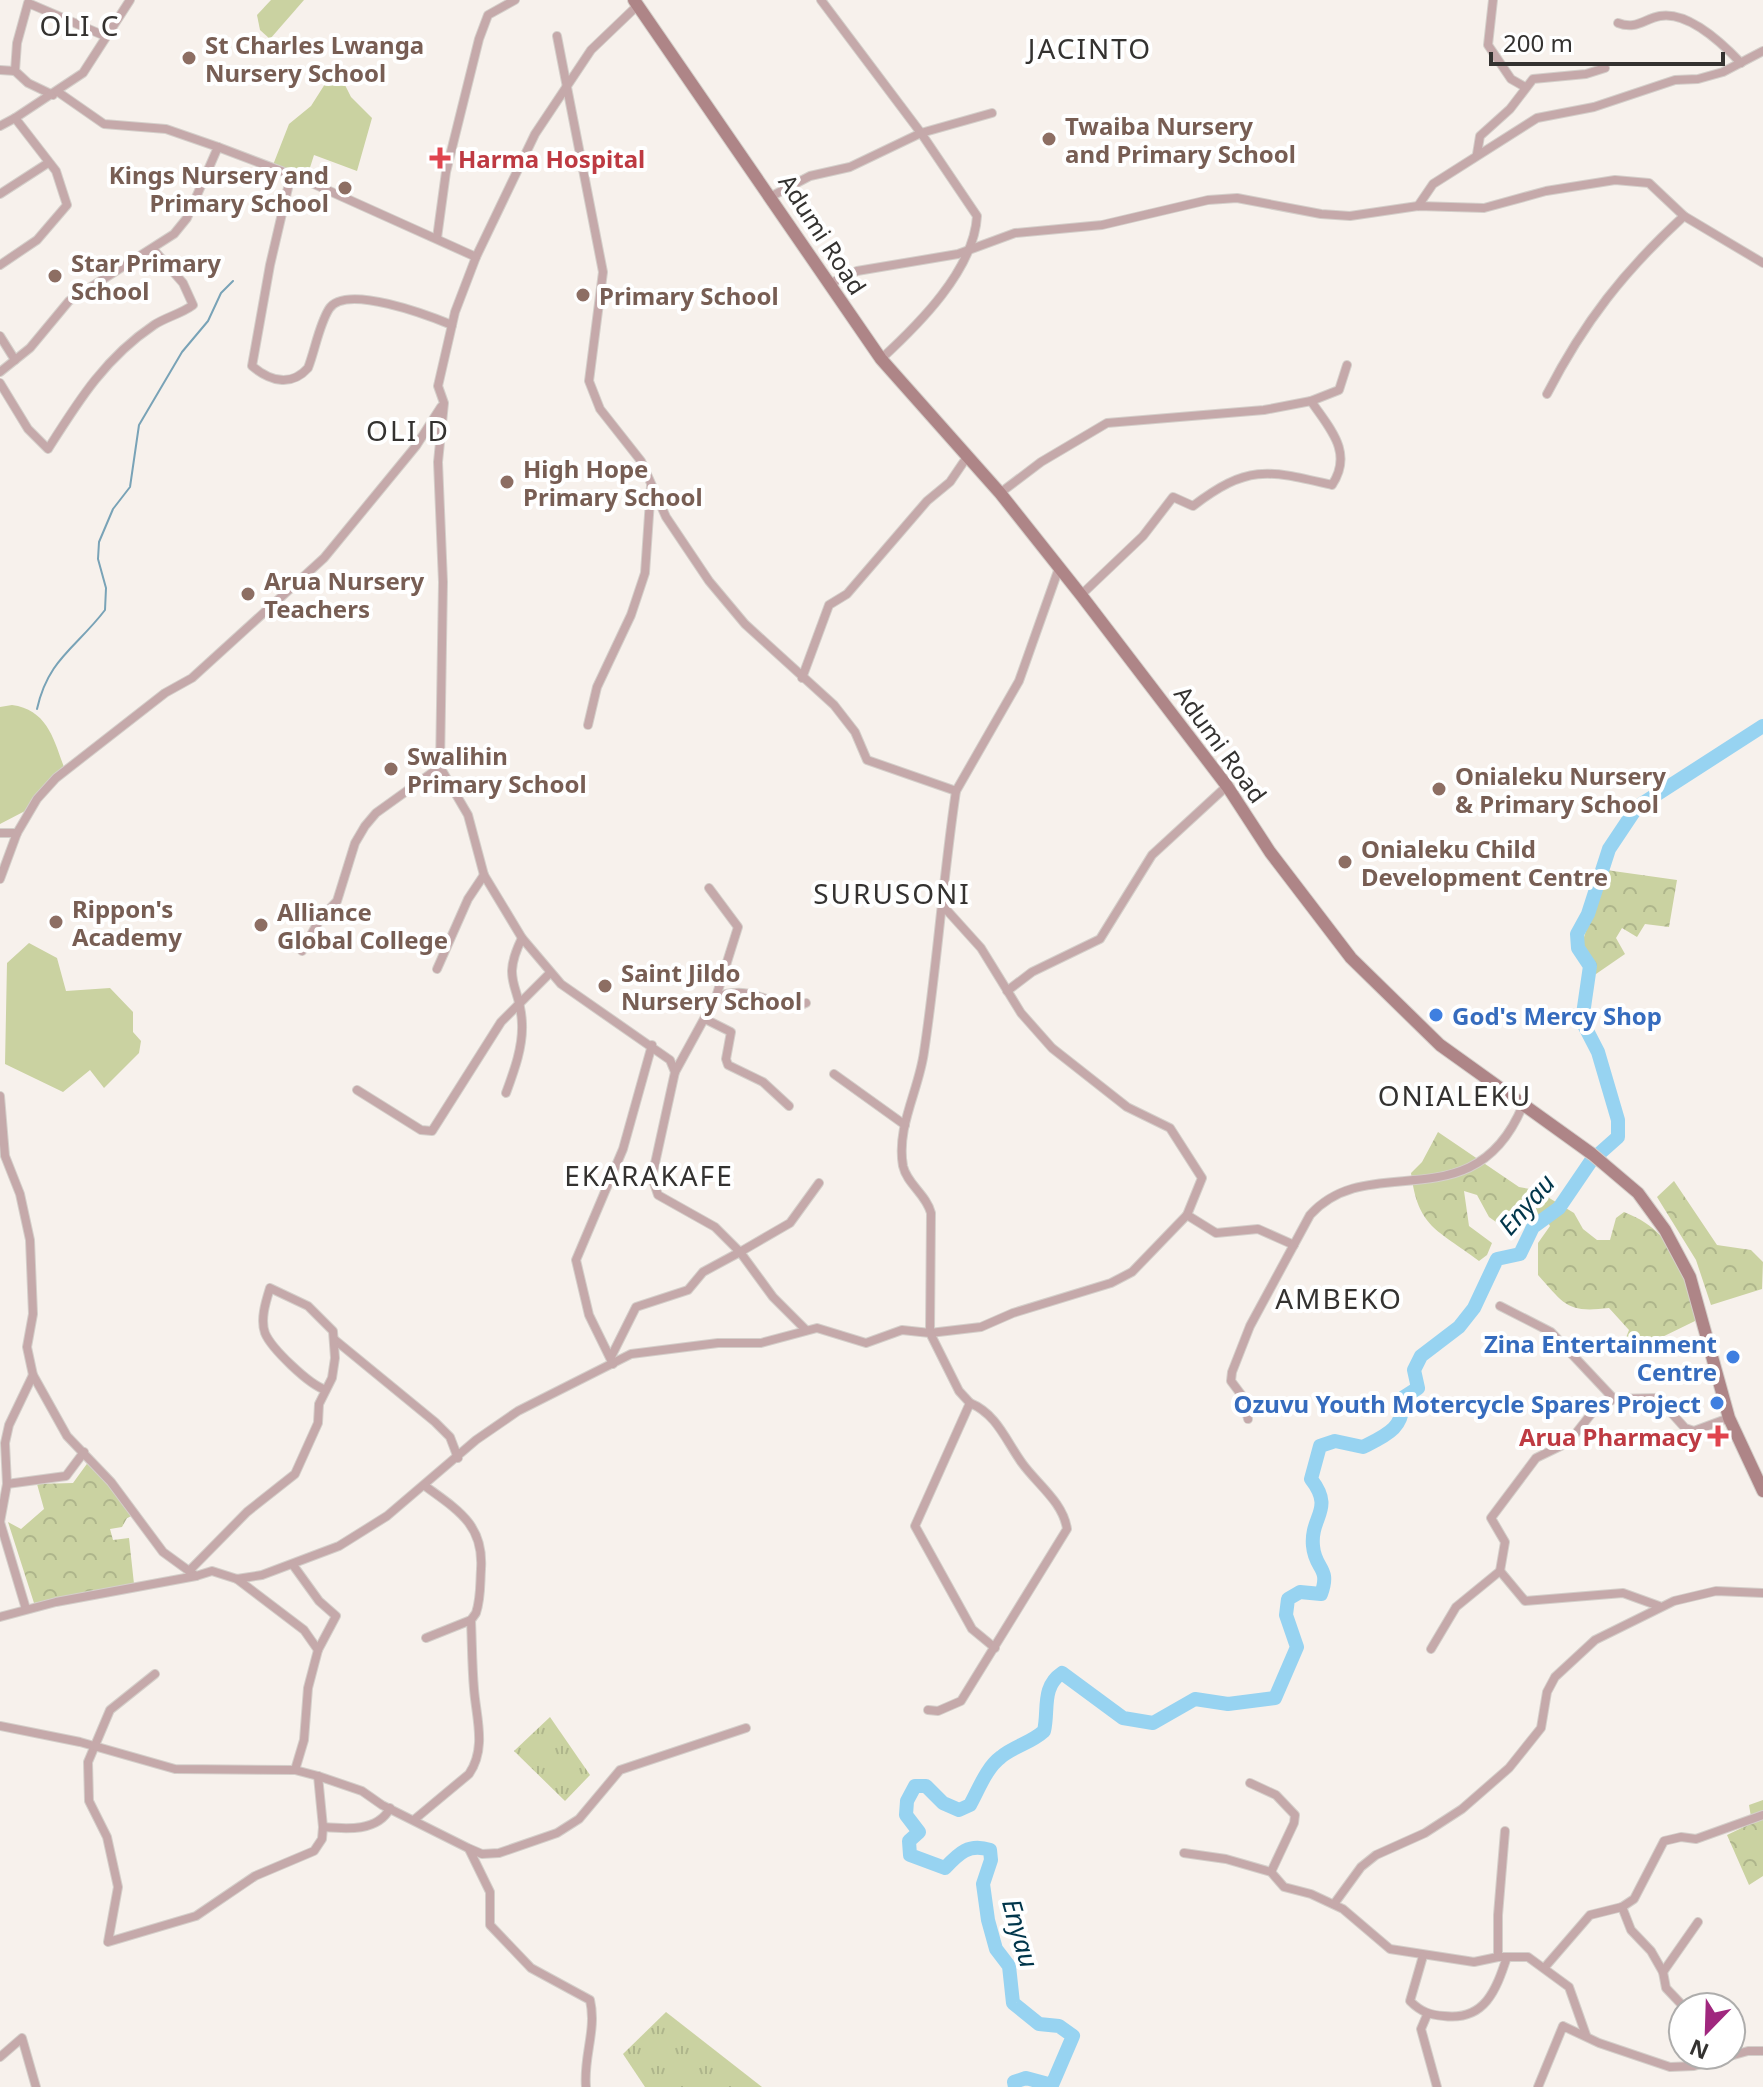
<svg xmlns="http://www.w3.org/2000/svg" width="1763" height="2087" viewBox="0 0 1763 2087" font-family="'Noto Sans',sans-serif">
	<style>
		.green { fill: #cad2a1 }
		.forest { fill: url(#forest-crowns) }
		.park { fill: url(#park-tufts) }
		.lines { fill: none; stroke-linecap: round; stroke-linejoin: round }
		.stream { stroke: #79a3b7; stroke-width: 2 }
		.river { stroke: #97d3f1; stroke-width: 14 }
		.street-casing { stroke: #d4cfca; stroke-width: 10 }
		.secondary-casing { stroke: #d4cfca; stroke-width: 14 }
		.street { stroke: #c5a9aa; stroke-width: 8 }
		.secondary { stroke: #ae8587; stroke-width: 12 }
		.education-dot { fill: #8d6e63; stroke: #fff; stroke-width: 3 }
		.health-dot { fill: #e0444e; stroke: #fff; stroke-width: 3 }
		.shop-dot { fill: #3f7fe0; stroke: #fff; stroke-width: 3 }
		.labels { text-anchor: middle; dominant-baseline: central; stroke-width: 8; stroke-linejoin: round; paint-order: stroke }
		.education-label { font-size: 24px; font-weight: bold; fill: #785e54; stroke: #fff; text-anchor: start }
		.health-label { font-size: 24px; font-weight: bold; fill: #be3a42; stroke: #fff; text-anchor: start }
		.street-label { font-size: 24px; fill: #343230; stroke: #fff }
		.shop-label { font-size: 24px; font-weight: bold; fill: #366cbe; stroke: #fff; text-anchor: end }
		.water-label { font-size: 26px; font-style: italic; fill: #01364b; stroke: #fff }
		.quarter-label { font-size: 28px; letter-spacing: 2px; fill: #343230; stroke: #fff }
	</style>
	<defs>
		<pattern id="forest-crowns" width="20" height="18" patternUnits="userSpaceOnUse" patternTransform="scale(2)"><rect width="20" height="18" fill="#cad2a1"/><path d="M2 6a3 3 0 1 1 6 0M12 15a3 3 0 1 1 6 0" fill="none" stroke="#aeb58b"/></pattern>
		<pattern id="park-tufts" width="24" height="20" patternUnits="userSpaceOnUse" patternTransform="scale(2)"><rect width="24" height="20" fill="#cad2a1"/><path d="M3 7l-1-3M5 7V3M7 7l1-3M15 17l-1-3M17 17v-4M19 17l1-3" fill="none" stroke="#aeb58b"/></pattern>
	</defs>
	<rect width="100%" height="100%" fill="#f7f1ec"/>
	<g class="green">
		<path d="M271,0h33l-34,39 -10,-9 -3,-15z"/>
		<path d="M338,83l7,2 6,12 21,21 -15,53 -43,-16 -7,22 -34,-12 16,-41 22,-18 14,-22z"/>
		<path d="M12,705c36,5 42,35 53,65l-40,41 -25,13v-117z"/>
		<path d="M29,943l28,15 9,33 44,-3 23,24v20l8,9 -2,12 -35,35 -14,-18 -27,22 -58,-28 2,-101z"/>
	</g>
	<g class="forest">
		<path d="M1606,870l71,10 -8,47 -24,-3 -8,13 -15,-9 -6,10 9,16 -29,20c-17,-33 -16,-28 -3,-60 6,-14 9,-30 13,-44z"/>
		<path d="M1438,1132l81,55 17,3 38,23 9,16 14,11h13l6,-22 8,-6c36,14 51,37 63,73 4,12 9,23 8,36l-41,20 -1,13 -31,-6 7,-18 -20,-22c-42,5 -44,-3 -71,-33v-32l12,-17 -7,-12 -33,18 -21,-15 -12,-22 -13,-4 5,35 23,17 -5,12 -8,6c-42,-32 -61,-33 -68,-88l11,-11z"/>
		<path d="M1674,1181l43,64 34,5 12,12 -1,27 -51,16 -15,-45 -39,-63z"/>
		<path d="M89,1461l47,53 -9,4 -5,9 -12,2 3,11 16,-2 5,46 -100,19 -26,-81 13,7 23,-20 -7,-25 36,-1z"/>
		<path d="M1763,1800v76l-14,9 -22,-50 25,-12 -3,-18z"/>
	</g>
	<g class="park">
		<path d="M550,1717l40,58 -25,26 -51,-50z"/>
		<path d="M666,2012l96,75h-117l-22,-33z"/>
	</g>
	<g class="lines">
		<path class="stream" d="M37,709c11,-50 39,-61 68,-99l1,-22 -8,-29 1,-17 14,-33 17,-22 9,-62 43,-73 26,-31 13,-28 12,-12"/>
		<path class="river" d="M1015,2087l-1,-5 12,-4 26,7 21,-49 -14,-10 -20,-2 -26,-21 -4,-37 -13,-17 -8,-29 -5,-36 8,-24 -1,-10c-21,-7 -31,3 -45,18l-35,-13 -1,-14 10,-9 -13,-17 1,-14 8,-15h11l17,17 16,7 11,-5c9,-16 16,-37 31,-48 13,-11 30,-14 43,-26 5,-21 -3,-44 18,-58l61,45 30,5 42,-24 33,5 47,-6 22,-51 -11,-32 2,-16 12,-7 21,2c10,-27 -6,-24 -8,-48 -3,-30 22,-36 -2,-67l9,-33 15,-5 28,6c22,-11 44,-20 38,-48l17,-11 -4,-18 7,-14 38,-29 15,-19 23,-49 23,-5 13,-27 26,-19 32,-47 27,-24v-17l-20,-68 -16,-31 8,-55 -12,-18 -1,-14 11,-20 21,-65 28,-42 126,-81"/>
		<defs>
			<g id="street">
				<path d="M821,0l100,133 56,83c-3,54 -59,109 -96,143"/>
				<path d="M1493,0l-5,45 23,34 14,8"/>
				<path d="M638,5l-47,45 -56,84 -59,123 -21,55 -17,74 6,17 -6,59 5,120 -3,185 28,48 16,60 38,63 39,46 109,76 5,12 -23,105 6,18 57,32 25,25 50,-29 29,-40"/>
				<path d="M1618,23c18,7 26,-4 42,-7 29,-5 63,28 81,47"/>
				<path d="M557,36l46,236 -14,109 11,28 41,52 25,56 43,64 36,43 89,81 21,27 12,28 89,31 63,-110 40,-113"/>
				<path d="M0,70l15,1"/>
				<path d="M53,95l-25,-12 -13,-12 2,-28 11,-40 77,33"/>
				<path d="M0,126l15,-8"/>
				<path d="M218,147l87,33 171,77"/>
				<path d="M1477,154l3,-18 30,-27 23,-30 53,-5 19,-6"/>
				<path d="M291,175l-21,90 -18,101c18,15 39,21 56,2 7,-18 11,-43 21,-59 16,-26 101,7 123,16"/>
				<path d="M0,194l48,-31"/>
				<path d="M772,196l38,-20 40,-9 71,-34 71,-20"/>
				<path d="M1418,206l15,-22 104,-66 57,-11 81,-27 23,-1 25,-7 40,-21"/>
				<path d="M437,238l9,-66 33,-133 9,-24 27,-15"/>
				<path d="M0,265l37,-25 30,-35 -11,-34 -41,-53 68,-45 47,-73"/>
				<path d="M829,284l28,-13 101,-17 57,-21 87,-8 106,-25 29,-2 84,16 29,2 68,-10 66,2 62,-17 69,-11 34,3 35,33 79,47"/>
				<path d="M0,336l15,24"/>
				<path d="M0,372l30,-24 39,-47 105,-67 13,-16 31,-71 -52,-18 -62,-5 -46,-32"/>
				<path d="M0,383l28,46 20,20c31,-49 57,-91 106,-124 12,-8 27,-11 39,-20l-10,-22 -30,-34"/>
				<path d="M1547,394c37,-72 77,-123 137,-178"/>
				<path d="M1000,493l41,-31 66,-39 157,-13 47,-9 28,-11 8,-25"/>
				<path d="M1081,595l62,-59 30,-39 20,9c55,-42 75,-36 139,-21 22,-33 -3,-57 -21,-84"/>
				<path d="M802,678l27,-73 18,-11 80,-93 23,-19 17,-25"/>
				<path d="M588,725l9,-38 34,-72 14,-42 6,-87"/>
				<path d="M956,791c-13,87 -19,175 -32,261 -5,38 -28,75 -21,114 4,18 23,28 28,47l-1,120 51,-6 32,-14 98,-30 21,-11 55,-57 29,18 42,-4 36,16"/>
				<path d="M0,833h17"/>
				<path d="M0,879l17,-46 20,-34 19,-21 109,-85 27,-15 132,-120 92,-112 25,-39"/>
				<path d="M944,907l37,41 40,65 31,35 75,59 43,21 32,50 -15,37"/>
				<path d="M302,951l18,-32 17,-18 18,-58 10,-17 11,-13 64,-46"/>
				<path d="M437,969l31,-70 16,-24"/>
				<path d="M1007,991l25,-19 68,-33 52,-84 75,-69"/>
				<path d="M716,997c45,-16 60,20 90,6"/>
				<path d="M705,1019l26,13 -5,27 2,6 35,17 26,24"/>
				<path d="M675,1072l41,-75 22,-70 -29,-39"/>
				<path d="M834,1074l71,51"/>
				<path d="M357,1090l64,40 11,1 69,-109 49,-49"/>
				<path d="M506,1093c8,-22 17,-46 16,-69 -1,-40 -22,-41 0,-86"/>
				<path d="M0,1096l5,60 15,38 10,46 3,74 -6,33 6,28 34,61 44,46 52,70 33,24 16,-5 25,8 25,-4 77,-29 48,-30 89,-76 42,-29 113,-57 87,-11h43l56,-15 49,15 36,-13 28,3 29,58 11,12 -55,123 57,103 23,19"/>
				<path d="M1500,1306l51,26 63,67"/>
				<path d="M335,1340l100,82 15,15 8,21"/>
				<path d="M611,1357l25,-50 52,-17 15,-18 37,-20 33,45 33,33"/>
				<path d="M613,1364l-24,-49 -13,-55 47,-111 29,-104"/>
				<path d="M1248,1419l-5,-22 -12,-16 1,-9 18,-46 60,-111c60,-67 164,9 213,-110"/>
				<path d="M7,1484l59,-8 18,-24"/>
				<path d="M425,1486c33,24 59,39 56,83 -1,16 0,29 -5,44l-5,7 -45,18"/>
				<path d="M293,1565l26,36 17,15 -18,34"/>
				<path d="M189,1571l58,-59 48,-38 23,-51 1,-19 13,-26 3,-20 -2,-27 -25,-25 -38,-18c-4,13 -10,31 -5,45 6,15 44,52 61,57"/>
				<path d="M1500,1571l25,30 98,-8 36,13"/>
				<path d="M237,1579l67,51 14,20 -10,38 -4,52 -9,30"/>
				<path d="M26,1609l-26,-87 7,-38 -2,-41 4,-18 24,-50"/>
				<path d="M0,1617l56,-15 140,-26"/>
				<path d="M1431,1649l25,-42 44,-36 5,-29 -14,-24 45,-60 33,-16 26,-33 19,-10 44,-1 27,30 9,3 35,-13"/>
				<path d="M155,1674l-45,36 -22,52 1,39 18,36 11,50 -10,55 88,-26 59,-40 59,-25 8,-12 1,-12 -5,-51"/>
				<path d="M928,1710l10,1 23,-10 106,-172c-4,-27 -30,-45 -45,-66 -16,-22 -25,-49 -52,-60"/>
				<path d="M0,1726l80,16 95,27 120,1 23,6 44,15 20,14 86,43 14,6 17,-1 58,-20 22,-14 41,-49 126,-42"/>
				<path d="M1250,1783l26,12 19,20 -1,8 -23,49"/>
				<path d="M415,1819l54,-45c18,-26 7,-57 5,-85 -2,-23 -2,-46 -3,-69"/>
				<path d="M323,1827c23,2 55,5 67,-19"/>
				<path d="M469,1849l21,43v33l41,43 59,32c7,30 -7,57 -4,87"/>
				<path d="M1184,1853l42,6 45,13 13,15 27,7 32,15 47,40 84,13 24,-5h30l41,30 17,48"/>
				<path d="M1334,1904l27,-37 15,-12 49,-22 37,-24 47,-41 32,-40 6,-36 8,-15 40,-37 79,-39 42,-10 47,2"/>
				<path d="M1622,1907l9,23 20,21 12,21 3,16 18,19"/>
				<path d="M1423,1956l-13,45c11,11 20,14 34,15 41,5 52,-26 63,-59"/>
				<path d="M1498,1957v-42l7,-84"/>
				<path d="M1545,1967l45,-52 32,-8 12,-8 30,-58 17,-4 15,2 67,-24"/>
				<path d="M1663,1972l35,-50"/>
				<path d="M1427,2015l-6,14 16,58"/>
				<path d="M0,2057l22,-19 14,49"/>
				<path d="M1538,2087l25,-61 36,17 71,24 24,-1 54,-15h15"/>
			</g>
			<path id="secondary" d="M634,0l247,359 119,134 81,102 146,191 43,66 81,106 89,87 152,109 46,39 27,37 25,47 39,141 34,73"/>
		</defs>
		<use href="#street" class="street-casing"/>
		<use href="#secondary" class="secondary-casing"/>
		<use href="#street" class="street"/>
		<use href="#secondary" class="secondary"/>
	</g>
	<g class="education-dot">
		<circle cx="189" cy="58" r="8"/>
		<circle cx="1049" cy="139" r="8"/>
		<circle cx="345" cy="188" r="8"/>
		<circle cx="55" cy="276" r="8"/>
		<circle cx="583" cy="295" r="8"/>
		<circle cx="507" cy="482" r="8"/>
		<circle cx="248" cy="594" r="8"/>
		<circle cx="391" cy="769" r="8"/>
		<circle cx="1439" cy="789" r="8"/>
		<circle cx="1345" cy="862" r="8"/>
		<circle cx="56" cy="922" r="8"/>
		<circle cx="261" cy="925" r="8"/>
		<circle cx="605" cy="986" r="8"/>
	</g>
	<g class="health-dot">
		<path d="M436 146h8v8h8v8h-8v8h-8v-8h-8v-8h8z"/>
		<path d="M1714 1424h8v8h8v8h-8v8h-8v-8h-8v-8h8z"/>
	</g>
	<g class="shop-dot">
		<circle cx="1436" cy="1015" r="8"/>
		<circle cx="1733" cy="1357" r="8"/>
		<circle cx="1717" cy="1403" r="8"/>
	</g>
	<g class="labels">
		<g class="education-label">
			<text x="205" y="44">St Charles Lwanga<tspan x="205" dy="28">Nursery School</tspan></text>
			<text x="1065" y="125">Twaiba Nursery<tspan x="1065" dy="28">and Primary School</tspan></text>
			<text x="329" y="174" text-anchor="end">Kings Nursery and<tspan x="329" dy="28">Primary School</tspan></text>
			<text x="71" y="262">Star Primary<tspan x="71" dy="28">School</tspan></text>
			<text x="599" y="295">Primary School</text>
			<text x="523" y="468">High Hope<tspan x="523" dy="28">Primary School</tspan></text>
			<text x="264" y="580">Arua Nursery<tspan x="264" dy="28">Teachers</tspan></text>
			<text x="407" y="755">Swalihin<tspan x="407" dy="28">Primary School</tspan></text>
			<text x="1455" y="775">Onialeku Nursery<tspan x="1455" dy="28">&amp; Primary School</tspan></text>
			<text x="1361" y="848">Onialeku Child<tspan x="1361" dy="28">Development Centre</tspan></text>
			<text x="72" y="908">Rippon's<tspan x="72" dy="28">Academy</tspan></text>
			<text x="277" y="911">Alliance<tspan x="277" dy="28">Global College</tspan></text>
			<text x="621" y="972">Saint Jildo<tspan x="621" dy="28">Nursery School</tspan></text>
		</g>
		<g class="health-label">
			<text x="458" y="158">Harma Hospital</text>
			<text x="1702" y="1436" text-anchor="end">Arua Pharmacy</text>
		</g>
		<g class="street-label">
			<text transform="translate(823 234) rotate(57)">Adumi Road</text>
			<text transform="translate(1221 744) rotate(54)">Adumi Road</text>
		</g>
		<g class="shop-label">
			<text x="1452" y="1015" text-anchor="start">God's Mercy Shop</text>
			<text x="1717" y="1343">Zina Entertainment<tspan x="1717" dy="28">Centre</tspan></text>
			<text x="1701" y="1403">Ozuvu Youth Motercycle Spares Project</text>
		</g>
		<g class="water-label">
			<text transform="translate(1526 1204) rotate(-49)">Enyau</text>
			<text transform="translate(1021 1933) rotate(74)">Enyau</text>
		</g>
		<g class="quarter-label">
			<text x="80" y="25">OLI C</text>
			<text x="1090" y="48">JACINTO</text>
			<text x="408" y="430">OLI D</text>
			<text x="892" y="893">SURUSONI</text>
			<text x="1455" y="1095">ONIALEKU</text>
			<text x="649" y="1175">EKARAKAFE</text>
			<text x="1339" y="1298">AMBEKO</text>
		</g>
	</g>
	<g transform="translate(1707 2031) rotate(203)"><circle r="38" fill="#ffffff" stroke="#aeadac" stroke-width="2"/>
	<path d="M0-6L14 30L0 20L-14 30Z" fill="#a0277e"/>
	<text y="-12" font-size="22" font-weight="bold" text-anchor="middle" fill="#343230">N</text>
	</g>
	<path d="M1491 52v12h232v-12" fill="none" stroke="#343230" stroke-width="4"/>
	<text x="1503" y="52" font-size="24" fill="#343230" stroke="#ffffff" stroke-width="6" paint-order="stroke">200 m</text>
</svg>
